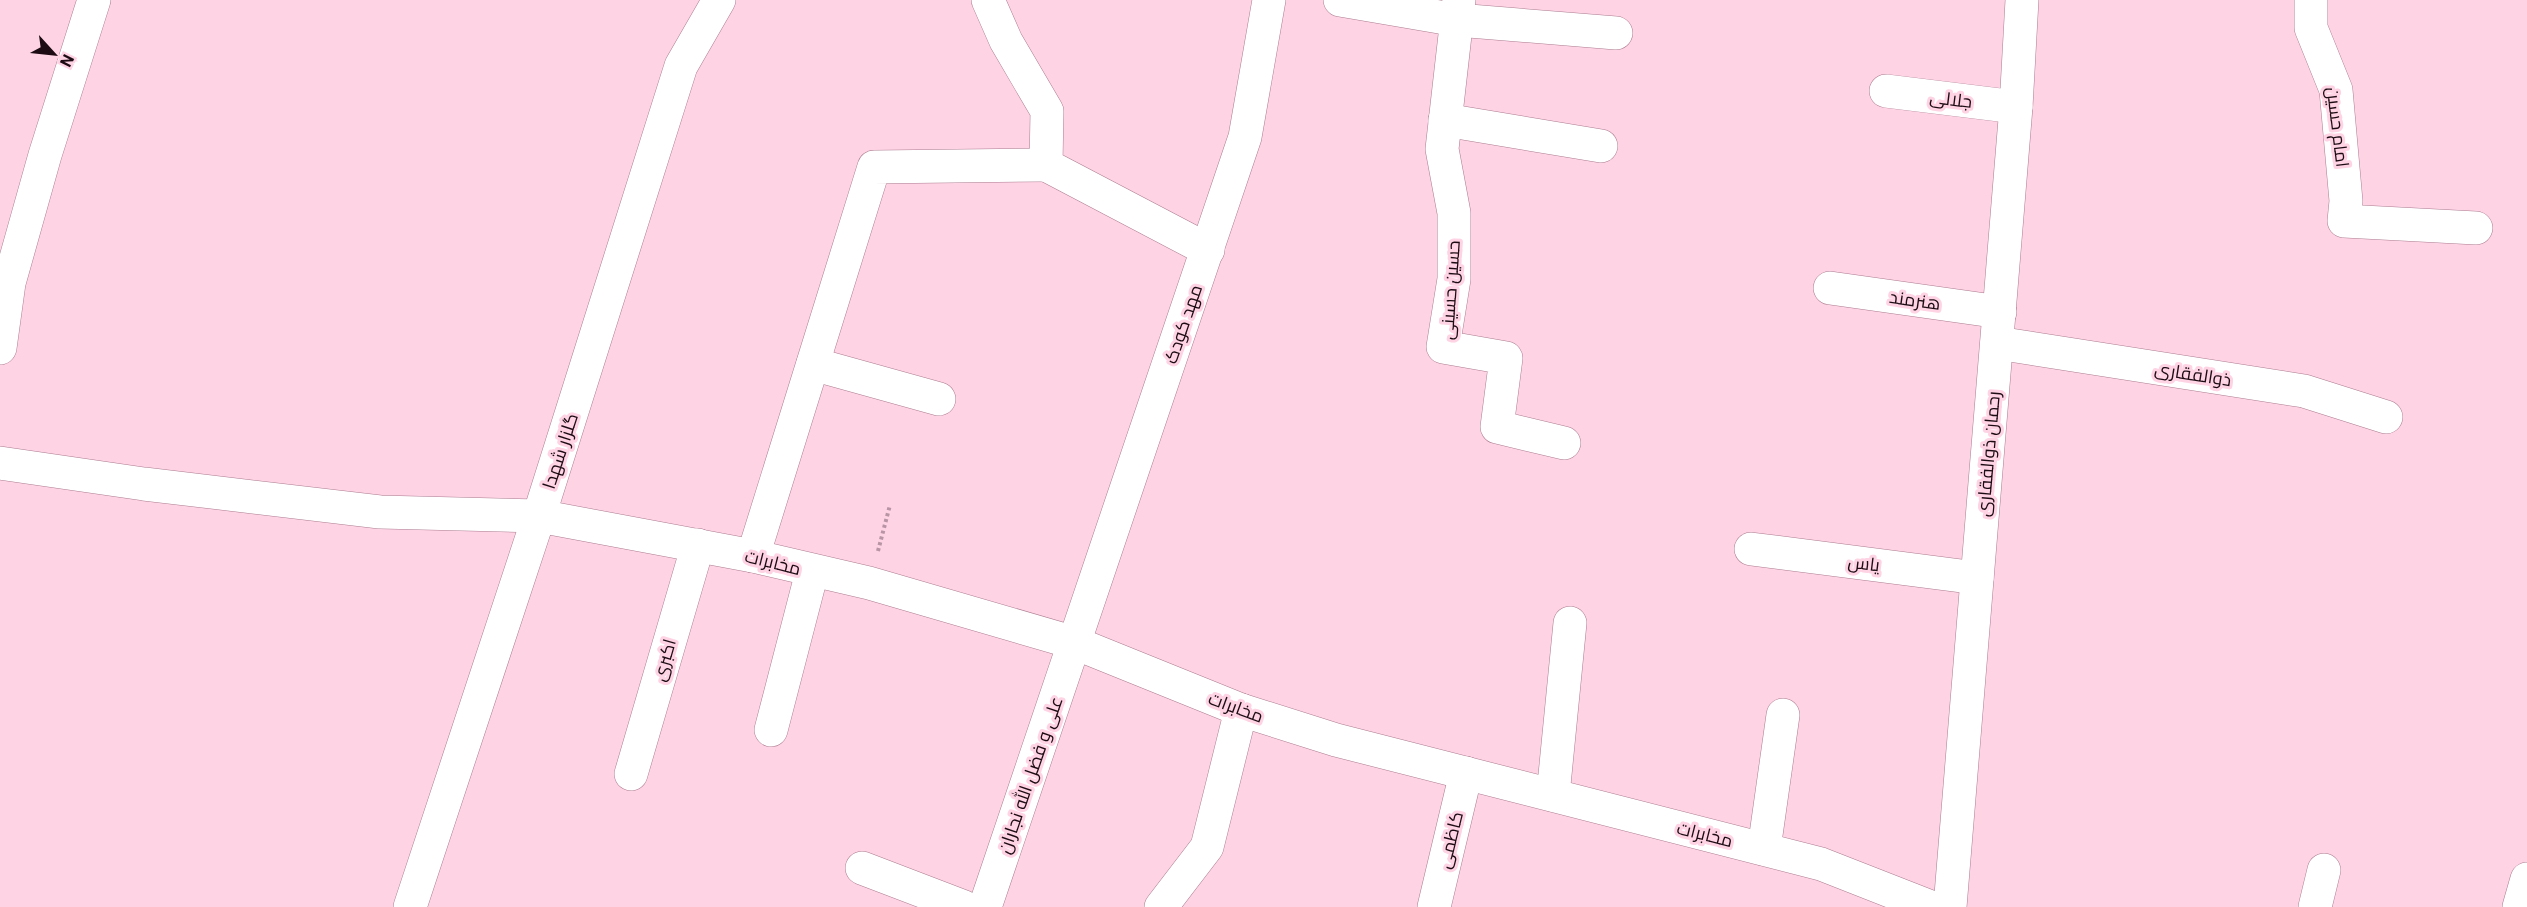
<svg xmlns="http://www.w3.org/2000/svg" width="2527" height="907" viewBox="0 0 2527 907" font-family="Roboto,Cairo,sans-serif">
	<style>
		.lines { fill: none; stroke-linecap: round; stroke-linejoin: round }
		.minor-casing { stroke: #ac7c90; stroke-width: 34 }
		.path { stroke: #b895a4; stroke-width: 4; stroke-dasharray: 3 3; stroke-linecap: butt }
		.minor { stroke: #fff; stroke-width: 33 }
		.labels { text-anchor: middle; dominant-baseline: central; stroke-width: 6; stroke-linejoin: round; paint-order: stroke }
		.street-label { font-size: 18px; fill: #1c0b13; stroke: #fed3e4 }
	</style>
	<rect width="100%" height="100%" fill="#fed3e4"/>
	<g class="lines">
		<defs>
			<g id="minor">
				<path d="M988,0l18,41 41,70 -1,54 162,85"/>
				<path d="M1340,0l117,20 159,13"/>
				<path d="M1459,0l-17,149 12,64v66l-11,68 63,11 -9,69 67,16"/>
				<path d="M2311,0v28l25,62 10,111 -2,20 132,7"/>
				<path d="M1886,91l130,16"/>
				<path d="M1445,120l156,26"/>
				<path d="M1830,288l170,24"/>
				<path d="M1997,343l307,48 82,26"/>
				<path d="M0,348l9,-65 36,-128 49,-155"/>
				<path d="M813,364l126,35"/>
				<path d="M0,463l144,21 236,28 159,4 214,40 116,27 206,60 166,67 95,30 485,124 110,43"/>
				<path d="M1751,549l226,29"/>
				<path d="M753,556l121,-389 172,-2"/>
				<path d="M771,730l41,-158"/>
				<path d="M631,774l67,-229"/>
				<path d="M1553,795l17,-172"/>
				<path d="M1764,849l19,-134"/>
				<path d="M862,868l102,39"/>
				<path d="M410,907l129,-391 142,-450 38,-66"/>
				<path d="M985,907l260,-770 24,-137"/>
				<path d="M1161,907l46,-60 34,-137"/>
				<path d="M1434,907l32,-134"/>
				<path d="M1950,907l66,-800 6,-107"/>
				<path d="M2315,907l9,-37"/>
				<path d="M2519,907l8,-28"/>
			</g>
		</defs>
		<use href="#minor" class="minor-casing"/>
		<path class="path" d="M878,551l12,-46"/>
		<use href="#minor" class="minor"/>
	</g>
	<g class="labels">
		<g class="street-label">
			<text transform="translate(1951 99) rotate(7)">جلالی</text>
			<text transform="translate(2338 127) rotate(83)">امام حسین</text>
			<text transform="translate(1450 290) rotate(-86)">حسین حسینی</text>
			<text transform="translate(1915 300) rotate(8)">هنرمند</text>
			<text transform="translate(1183 324) rotate(-71)">مهد کودک</text>
			<text transform="translate(2193 374) rotate(9)">ذوالفقاری</text>
			<text transform="translate(560 451) rotate(-72)">گلزار شهدا</text>
			<text transform="translate(1988 454) rotate(-85)">رحمان ذوالفقاری</text>
			<text transform="translate(773 562) rotate(14)">مخابرات</text>
			<text transform="translate(1864 563) rotate(7)">یاس</text>
			<text transform="translate(664 660) rotate(-74)">اکبری</text>
			<text transform="translate(1236 707) rotate(20)">مخابرات</text>
			<text transform="translate(1030 775) rotate(-71)">علی و فضل الله نجاران</text>
			<text transform="translate(1705 834) rotate(14)">مخابرات</text>
			<text transform="translate(1450 840) rotate(-76)">کاظمی</text>
		</g>
	</g>
	<g transform="translate(54 54) rotate(117)" stroke="#fed3e4" stroke-width="4.5" paint-order="stroke">
	<path d="M0-4.5L10 22L0 15L-10 22Z" fill="#1c0b13"/>
	<text y="-9" font-size="16" font-weight="bold" text-anchor="middle" fill="#1c0b13">N</text>
	</g>
</svg>
